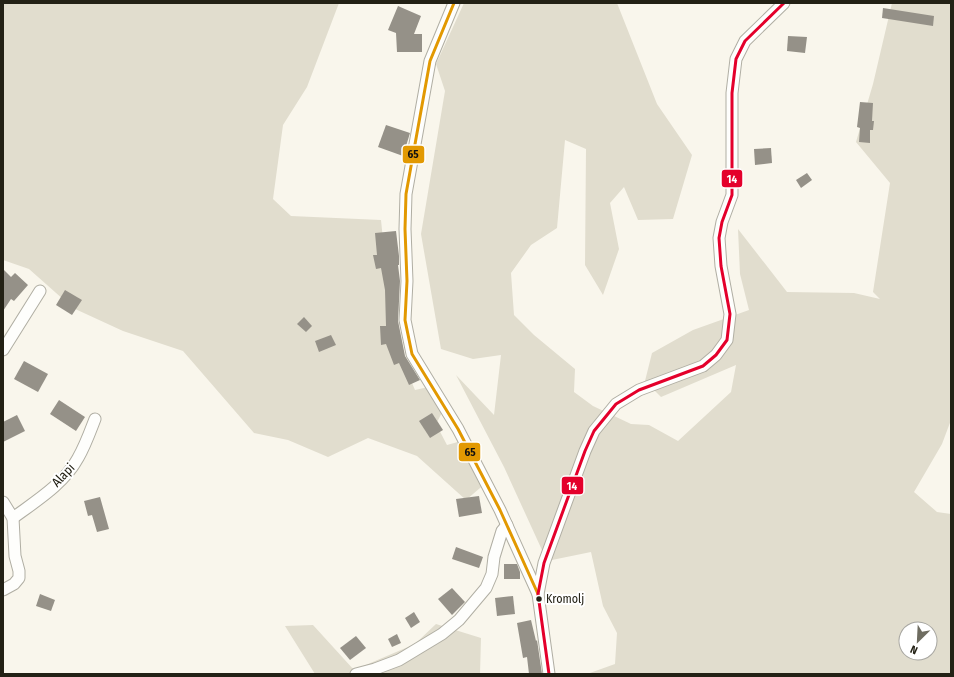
<svg xmlns="http://www.w3.org/2000/svg" width="954" height="677" viewBox="0 0 954 677" font-family="'Fira Sans Condensed',sans-serif">
	<style>
		.green { fill: #e1ddce; fill-rule: evenodd }
		.building { fill: #959188 }
		.lines { fill: none; stroke-linecap: round; stroke-linejoin: round }
		.street-casing { stroke: #b0aea3; stroke-width: 13 }
		.street { stroke: #fefefc; stroke-width: 11 }
		.bus-1-casing { stroke: #fff; stroke-width: 6 }
		.bus-2-casing { stroke: #fff; stroke-width: 6 }
		.bus-1 { stroke: #e29902; stroke-width: 3 }
		.bus-2 { stroke: #e4002b; stroke-width: 3 }
		.bus-dot { fill: #232115; stroke: #fff; stroke-width: 1.5 }
		.labels { text-anchor: middle; dominant-baseline: central; stroke-width: 4; stroke-linejoin: round; paint-order: stroke }
		.bus-label { font-size: 12px; fill: #232115; stroke: #fff; text-anchor: start }
		.street-label { font-size: 13px; fill: #232115; stroke: #fff }
		.line-badge { stroke: #fff; stroke-width: 1.5 }
		.badge-label { font-size: 11px; text-anchor: middle; font-weight: bold; fill: #fff }
		.pale-badge-label { font-size: 11px; text-anchor: middle; font-weight: bold; fill: #111 }
	</style>
	<rect width="100%" height="100%" fill="#f9f6ec"/>
	<g class="green">
		<path d="M3,3h336l-32,84 -24,38 -10,74 18,17 90,4 6,59 2,50 26,61 22,-5 9,20 -10,19 11,21 18,-5 22,42 -21,18 -49,-44 -49,-18 -40,19 -40,-17 -34,-7 -71,-82 -60,-20 -50,-23 -44,-39 -26,-9z"/>
		<path d="M464,3h153l40,101 35,51 -19,64 -35,1 -14,-33 -14,16 9,46 -16,46 -18,-30 1,-116 -21,-9 -8,88 -26,17 -20,28 3,42 20,20 41,34 -1,23 19,14 38,18 18,1 29,16 53,-49 5,-27 -75,32 -16,-16 7,-28 41,-23 56,-20 -9,-36 -2,-45 49,63 67,1 26,6 -7,-7 17,-109 -34,-41 17,-58 19,-81h59v417l-9,24 -28,48 23,20 14,2v160h-364l28,-10 2,-31 -14,-27 -12,-54 -44,9 -43,-94 -48,-92 38,40 7,-60 -28,4 -32,-10 -20,-115 24,-143 -9,-27zM906,629h24v24h-24z"/>
		<path d="M436,624l45,14 -1,36h-165l-30,-48 28,-1 41,45 61,-26z"/>
	</g>
	<g class="building">
		<path d="M398,6l23,10 -7,18h8v18h-25l-1,-19 -8,-3z"/>
		<path d="M883,8l51,8 -1,10 -51,-8z"/>
		<path d="M788,36l19,1 -2,16 -18,-2z"/>
		<path d="M860,102l13,1 -1,18h2l-1,9h-3v13l-11,-1 1,-14 -3,-1z"/>
		<path d="M386,125l24,8 -7,23 -25,-9z"/>
		<path d="M771,148l1,15 -17,2 -1,-16z"/>
		<path d="M807,173l5,7 -11,8 -5,-8z"/>
		<path d="M396,231l3,25v9h-1l2,16 -2,40 7,35 15,24 -11,5 -10,-22 -5,2 -8,-21 -5,1 -1,-19h6l-1,-36 -4,-22 -5,1 -3,-14h4l-2,-22z"/>
		<path d="M3,269l8,8 4,-4 13,12 -14,16 -3,-2 -8,12z"/>
		<path d="M65,290l17,10 -10,15 -16,-10z"/>
		<path d="M304,317l8,9 -6,6 -9,-8z"/>
		<path d="M331,335l5,10 -17,7 -4,-11z"/>
		<path d="M24,361l24,13 -10,18 -24,-13z"/>
		<path d="M59,400l26,17 -9,14 -26,-17z"/>
		<path d="M432,413l11,17 -13,8 -11,-17z"/>
		<path d="M17,415l8,16 -22,11v-20z"/>
		<path d="M479,496l3,17 -23,4 -3,-18z"/>
		<path d="M100,497l9,32 -12,3 -5,-17 -4,1 -4,-15z"/>
		<path d="M456,547l27,10 -4,11 -27,-9z"/>
		<path d="M504,564h13l3,8v7h-16z"/>
		<path d="M452,588l13,14 -13,13 -14,-16z"/>
		<path d="M40,594l15,6 -4,11 -15,-5z"/>
		<path d="M513,596l2,18 -18,2 -2,-18z"/>
		<path d="M414,612l6,10 -9,6 -6,-10z"/>
		<path d="M531,620l5,21 1,-1 5,34h-13l-2,-17 -4,1 -6,-35z"/>
		<path d="M397,634l4,9 -9,4 -4,-8z"/>
		<path d="M356,636l10,12 -16,12 -10,-12z"/>
	</g>
	<g class="lines">
		<defs>
			<g id="street">
				<path d="M454,3l-24,58 -24,133 -1,35 2,52 -2,39 7,34 46,75 42,81 38,84"/>
				<path d="M3,350l37,-59"/>
				<path d="M3,502l10,16c23,-17 51,-34 65,-60 7,-12 12,-26 17,-39"/>
				<path d="M3,590l11,-6 5,-6v-7l-4,-15 -2,-38"/>
				<path d="M356,674l19,-5 24,-9 43,-26 17,-14 27,-32 6,-14 2,-17 8,-26 5,-6"/>
				<path d="M549,674l-11,-80 6,-31 41,-112 9,-20 22,-27 23,-14 64,-24 13,-11 11,-15 3,-26 -9,-48 -2,-28 3,-16 10,-27v-102l4,-34 9,-18 39,-38"/>
			</g>
		</defs>
		<use href="#street" class="street-casing"/>
		<use href="#street" class="street"/>
		<defs>
			<path id="bus-1" d="M454,3l-24,58 -24,133 -1,35 2,52 -2,39 7,34 46,75 42,81 38,84"/>
			<path id="bus-2" d="M549,674l-11,-80 6,-31 41,-112 9,-20 22,-27 23,-14 64,-24 13,-11 11,-15 3,-26 -9,-48 -2,-28 3,-16 10,-27v-102l4,-34 9,-18 39,-38"/>
		</defs>
		<use href="#bus-1" class="bus-1-casing"/>
		<use href="#bus-2" class="bus-2-casing"/>
		<use href="#bus-1" class="bus-1"/>
		<use href="#bus-2" class="bus-2"/>
	</g>
	<circle class="bus-dot" cx="539" cy="599" r="3.5"/>
	<g class="labels">
		<g class="bus-label">
			<text x="546" y="599">Kromolj</text>
		</g>
		<g class="street-label">
			<text transform="translate(63 475) rotate(-47)">Alapi</text>
		</g>
	</g>
	<g class="line-badge">
		<rect x="402" y="145" width="23" height="19" rx="4" fill="#e29902"/>
		<rect x="721" y="169" width="22" height="19" rx="4" fill="#e4002b"/>
		<rect x="458" y="442" width="23" height="20" rx="4" fill="#e29902"/>
		<rect x="561" y="476" width="23" height="19" rx="4" fill="#e4002b"/>
	</g>
	<g class="badge-label">
		<text x="732" y="183">14</text>
		<text x="572" y="490">14</text>
	</g>
	<g class="pale-badge-label">
		<text x="413" y="158">65</text>
		<text x="470" y="456">65</text>
	</g>
	<rect width="954" height="677" fill="none" stroke="#232115" stroke-width="8"/>
	<g transform="translate(918 641) rotate(204)"><circle r="19" fill="#ffffff" stroke="#a7a6a1"/>
	<path d="M0-3L7 15L0 10L-7 15Z" fill="#6e6c60"/>
	<text y="-6" font-size="11" font-weight="bold" text-anchor="middle" fill="#232115">N</text>
	</g>
</svg>
